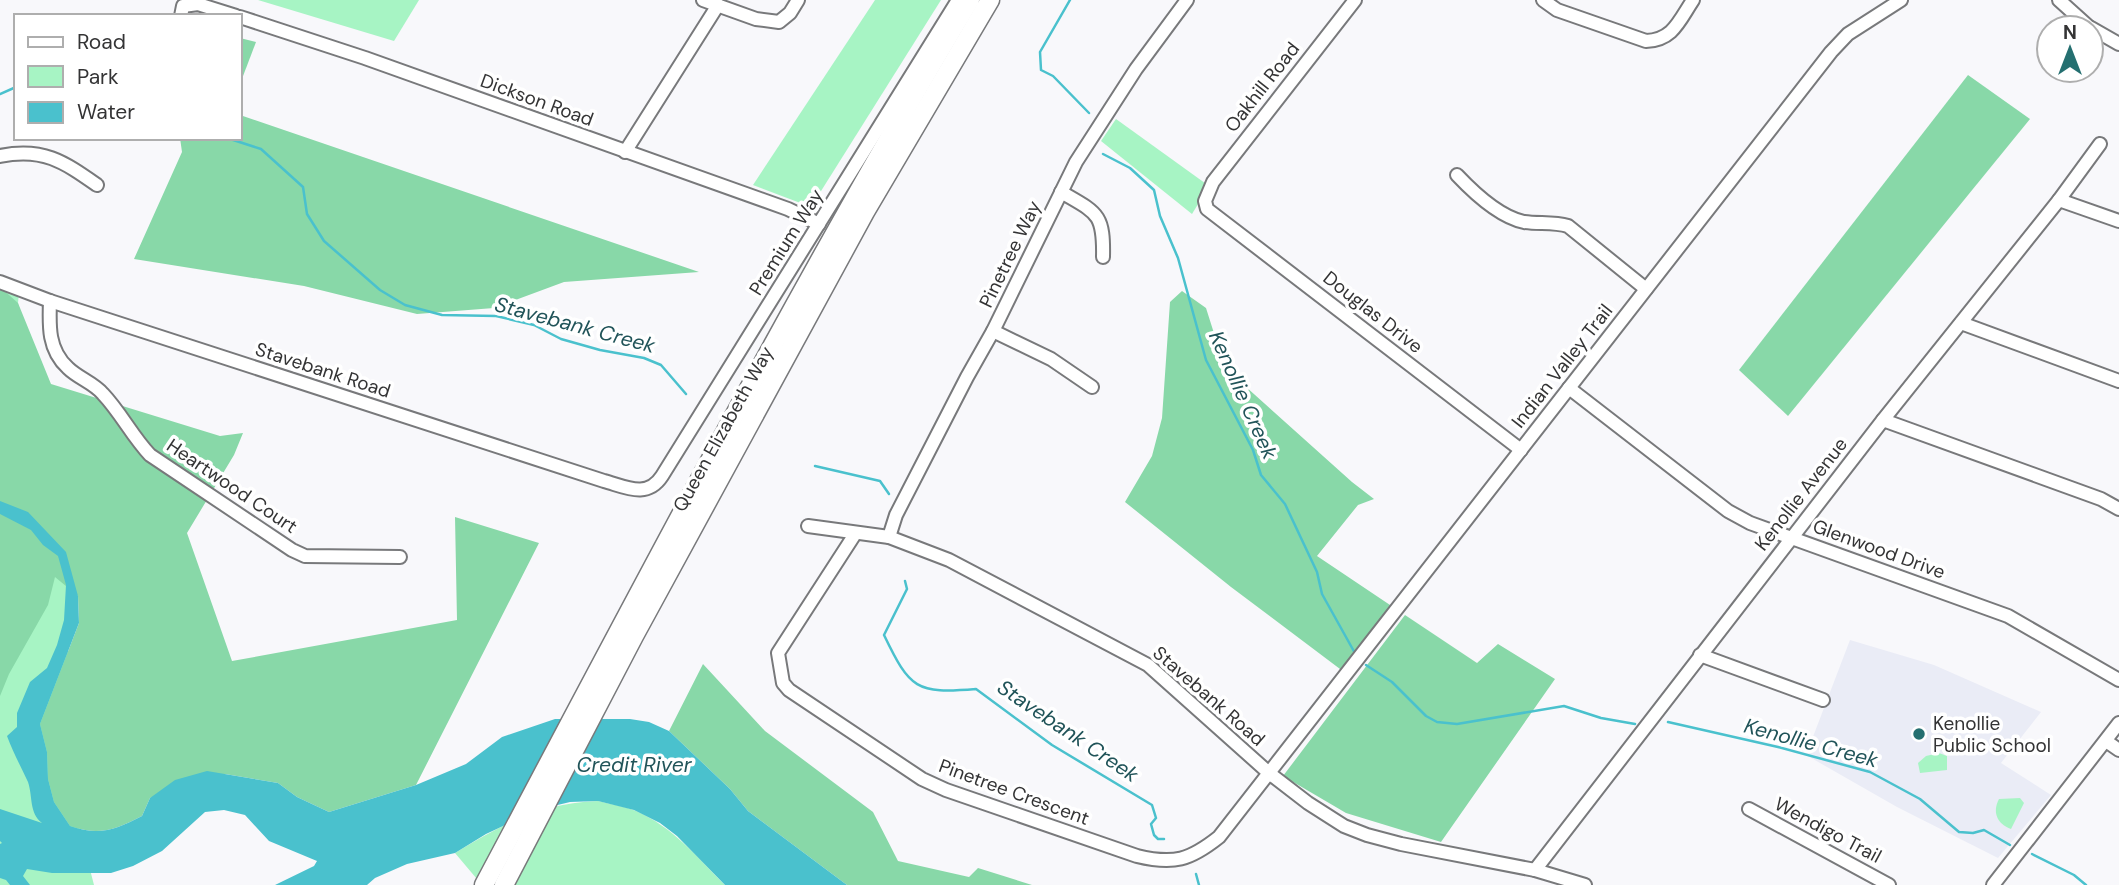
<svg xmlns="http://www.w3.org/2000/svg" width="2119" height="885" viewBox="0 0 2119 885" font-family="'DM Sans',sans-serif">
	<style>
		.built { fill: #eaecf6 }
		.green { fill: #a7f4c4 }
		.forest { fill: #88d8a8 }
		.water { fill: #4ac1cd }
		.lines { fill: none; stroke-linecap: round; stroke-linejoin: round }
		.stream { stroke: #4ac1cd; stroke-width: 2.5 }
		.minor-casing { stroke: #78797b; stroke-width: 16 }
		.highway-casing { stroke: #78797b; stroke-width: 21 }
		.minor { stroke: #fff; stroke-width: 12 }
		.highway { stroke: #fff; stroke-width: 18 }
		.poi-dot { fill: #246f70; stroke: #fff; stroke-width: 2.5 }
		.labels { text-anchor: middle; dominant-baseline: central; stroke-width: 7; stroke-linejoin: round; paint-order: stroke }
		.street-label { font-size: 19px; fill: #343435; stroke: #fff }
		.poi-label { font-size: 19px; fill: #343435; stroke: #fff; text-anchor: start }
		.water-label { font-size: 21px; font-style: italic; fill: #215459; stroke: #fff }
	</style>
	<rect width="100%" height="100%" fill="#f8f8fb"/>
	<path class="built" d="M1850,640l84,25 107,47 -40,51 50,32 -53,63 -101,-51 -91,-52z"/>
	<g class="green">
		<path d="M258,0h161l-25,41z"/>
		<path d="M875,0h66l-130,207 -58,-22z"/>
		<path d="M1116,119l93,67 -17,28 -91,-73z"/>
		<path d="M0,276l20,6 -2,21 50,254v227l26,101h-94z"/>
		<path d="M1939,753l8,3v14l-27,3 -2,-10 8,-7z"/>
		<path d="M2020,798l4,5 -13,26c-14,-5 -19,-17 -12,-30z"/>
		<path d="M598,801c12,3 26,5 38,10 37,16 61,46 89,74h-243l-27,-32c48,-29 86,-50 143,-52z"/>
	</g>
	<g class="forest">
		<path d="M240,38l16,4 -16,42z"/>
		<path d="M1968,75l62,44 -242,297 -49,-46z"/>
		<path d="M240,115l459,157 -135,10 -70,26 -77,6 -113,-28 -170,-27 48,-107 -2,-14h60z"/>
		<path d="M0,287l18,16 33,81 169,52 23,-3 -9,22 -47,78 45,128 225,-41 -2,-103 84,26 -123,242 -87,27 -32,-15 -19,-14 -53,-9 -75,24 -8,18c-27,14 -43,20 -72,10l-16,-24 -6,-23 -1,-27 -7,-28 39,-101 -1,-27 -23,-19 -7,28 -39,69 -9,22z"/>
		<path d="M1182,291l24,17 19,60 127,114 22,17 -16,6 -41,51 76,51 -49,65 -113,-85 -106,-85 27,-46 10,-38 8,-116z"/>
		<path d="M1405,615l72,48 21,-19 57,35 -114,163 -95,-29 -63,-37z"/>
		<path d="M703,664l62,67 108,81 25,49 71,16 9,-9 54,17h-185l-99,-74 -18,-22 -61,-58z"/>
	</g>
	<path class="water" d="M0,501l28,11 38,40 12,44 1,27 -39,101 7,28 1,27 6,23 16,24c29,10 45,4 72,-10l8,-18 25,-18 32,-9 71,12 19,14 32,15 87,-27 50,-21 36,-27 53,-18h75l19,3 20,9 61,58 18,22 99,74h-122l-48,-49 -17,-13 -26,-13 -36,-9 -28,1 -33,8 -51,24 -31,19 -48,11 -32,14 -8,7h-92l39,-19 3,-5 -48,-20 -24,-26 -21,-5 -19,2 -43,39 -29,15 -22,7h-59l-25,-4 -4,7 7,9h-20l-4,-5 -6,-2v-34l2,-1 -2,-2v-32l42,14c-13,-10 -9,-26 -14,-41 -7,-15 -15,-30 -21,-46l10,-9v-14l13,-31 17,-14 10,-23 7,-25 2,-35 -8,-29 -15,-11 -12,-15 -31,-16z"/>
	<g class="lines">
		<g class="stream">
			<path d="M1070,0l-30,52 1,18 12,6 36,37"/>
			<path d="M0,94l16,-7"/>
			<path d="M227,138l34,11 42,38 4,27 17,27 56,49 25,15 37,10 54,1 38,9 27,14 39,11 44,8 17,7 25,29"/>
			<path d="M1103,154l27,14 24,22 6,26 18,42 28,102 47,90 8,25 24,29 32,68 5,22 34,61"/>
			<path d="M815,466l65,15 9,13"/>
			<path d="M905,581l2,8 -23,46c26,54 32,59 92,54l76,56 100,60 4,13 -5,6 3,11 4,4h6"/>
			<path d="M1366,665l26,17 34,34 11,6 20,2 107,-18 37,12 34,6"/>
			<path d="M1668,722l110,25 92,25 50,27 39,33 14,1 11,-3 26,15"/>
			<path d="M2032,854l42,21 12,10"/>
			<path d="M1196,874l3,11"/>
		</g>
		<defs>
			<g id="minor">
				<path d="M703,0l53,19 23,3 11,-9 8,-13"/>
				<path d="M1355,0l-142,182 -8,19 2,8 314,241"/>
				<path d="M1543,0l14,10 89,31c27,-1 33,-20 47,-41"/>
				<path d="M2059,0l31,28"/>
				<path d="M181,16l2,-10 15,-2 38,12"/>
				<path d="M240,17l125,41 423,151 31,15"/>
				<path d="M2091,28l28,16"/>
				<path d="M625,152l93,-147"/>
				<path d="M0,156c43,-9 64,6 97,29"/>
				<path d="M1457,175c17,18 43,42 67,47 15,2 30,0 44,4l78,63"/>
				<path d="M1061,192c36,21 43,21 42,65"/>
				<path d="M2059,200l60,21"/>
				<path d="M0,282l50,19 554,180c22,6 43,18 58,-5l296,-476"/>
				<path d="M50,301c-1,25 -2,49 18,67 10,10 26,15 35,26 18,19 29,42 47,61l142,95 13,6 95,1"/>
				<path d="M1961,323l158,58"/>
				<path d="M993,331l58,28 41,28"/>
				<path d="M1569,388l159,123 22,12 258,93 111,64"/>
				<path d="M1883,420l218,79 18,10"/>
				<path d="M808,526l81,11 60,23 199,105 121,108 39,30 36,23 23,9 34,9 134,26 50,15"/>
				<path d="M855,534l-77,119 5,30 6,7 133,89 24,11 191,66c37,9 53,4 82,-19l612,-785 17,-18 53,-34"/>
				<path d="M889,537l7,-22 71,-138 26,-46 83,-169 60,-93 51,-69"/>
				<path d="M1700,655l123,45"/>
				<path d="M2106,741l13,9"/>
				<path d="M1749,809l140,76"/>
				<path d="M1535,870l348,-450 176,-220 41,-56"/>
				<path d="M1993,885l126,-162"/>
			</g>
			<g id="highway">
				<path d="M484,885c158,-297 313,-596 486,-885"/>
				<path d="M504,885l130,-249 231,-424 125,-212"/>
			</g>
		</defs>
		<use href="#minor" class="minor-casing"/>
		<use href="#highway" class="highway-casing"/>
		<use href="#minor" class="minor"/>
		<use href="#highway" class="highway"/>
	</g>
	<circle class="poi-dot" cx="1919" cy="734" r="7"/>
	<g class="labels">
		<g class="street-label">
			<text transform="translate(1262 87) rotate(-52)">Oakhill Road</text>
			<text transform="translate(537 100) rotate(20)">Dickson Road</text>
			<text transform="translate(786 242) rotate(-58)">Premium Way</text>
			<text transform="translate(1010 254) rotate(-64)">Pinetree Way</text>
			<text transform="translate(1373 312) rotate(38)">Douglas Drive</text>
			<text transform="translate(1562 366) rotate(-52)">Indian Valley Trail</text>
			<text transform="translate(323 370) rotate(18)">Stavebank Road</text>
			<text transform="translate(723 429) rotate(-61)">Queen Elizabeth Way</text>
			<text transform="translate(232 486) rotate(34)">Heartwood Court</text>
			<text transform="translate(1801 494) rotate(-52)">Kenollie Avenue</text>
			<text transform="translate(1879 549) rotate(20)">Glenwood Drive</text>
			<text transform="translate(1209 696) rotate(41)">Stavebank Road</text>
			<text transform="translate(1014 792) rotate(20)">Pinetree Crescent</text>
			<text transform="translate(1828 830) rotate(28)">Wendigo Trail</text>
		</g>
		<g class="poi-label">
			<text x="1933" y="723">Kenollie<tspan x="1933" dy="22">Public School</tspan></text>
		</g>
		<g class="water-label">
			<text transform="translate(575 325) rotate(15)">Stavebank Creek</text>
			<text transform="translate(1243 395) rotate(66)">Kenollie Creek</text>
			<text transform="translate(1068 731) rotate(34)">Stavebank Creek</text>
			<text transform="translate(1811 743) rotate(15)">Kenollie Creek</text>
			<text x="634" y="765">Credit River</text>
		</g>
	</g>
	<rect x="14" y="14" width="228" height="126" fill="#ffffff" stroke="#aeaeae" stroke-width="2"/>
	<rect x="28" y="37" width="35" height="10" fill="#ffffff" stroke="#aeaeae" stroke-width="2"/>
	<text x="77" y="49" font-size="21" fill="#343435">Road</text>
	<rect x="28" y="66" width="35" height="21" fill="#a7f4c4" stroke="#aeaeae" stroke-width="2"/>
	<text x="77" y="84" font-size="21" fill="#343435">Park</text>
	<rect x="28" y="102" width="35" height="21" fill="#4ac1cd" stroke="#aeaeae" stroke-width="2"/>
	<text x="77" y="119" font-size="21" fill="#343435">Water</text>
	<g transform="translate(2070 49)"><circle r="33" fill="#ffffff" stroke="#aeaeae" stroke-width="2"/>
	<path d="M0-5L12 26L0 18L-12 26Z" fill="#246f70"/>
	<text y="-10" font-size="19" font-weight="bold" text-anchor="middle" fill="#343435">N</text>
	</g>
</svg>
